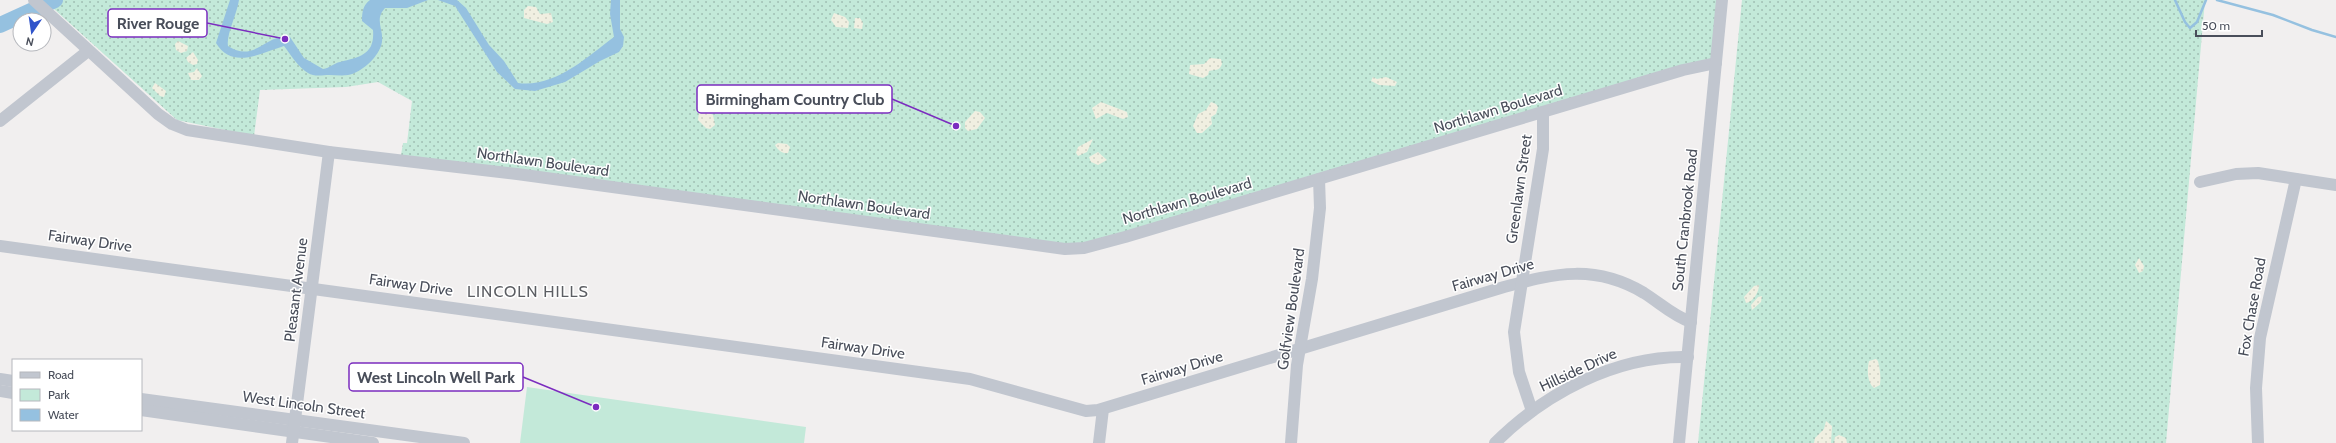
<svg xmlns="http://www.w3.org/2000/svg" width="2336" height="443" viewBox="0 0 2336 443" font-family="Cabin,sans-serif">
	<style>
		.grass { fill: url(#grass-dots) }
		.sand { fill: url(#sand-dots) }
		.park { fill: #c3e9d9 }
		.water { fill: #95c1e0 }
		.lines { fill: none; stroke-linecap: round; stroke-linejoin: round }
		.stream { stroke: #95c1e0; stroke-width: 2.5 }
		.river { stroke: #95c1e0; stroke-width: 16 }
		.minor { stroke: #c1c6cf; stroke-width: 12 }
		.labels { text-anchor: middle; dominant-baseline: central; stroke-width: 3; stroke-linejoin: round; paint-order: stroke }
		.street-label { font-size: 15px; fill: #494e5a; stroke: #fff }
		.neighbourhood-label { font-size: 16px; letter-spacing: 1px; fill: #5c5e63; stroke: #fff }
		.leader { fill: none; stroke: #7b2cbf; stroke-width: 1.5 }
		.callout-dot { fill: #7b2cbf; stroke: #fff; stroke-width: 1.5 }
		.callout { fill: #fff; stroke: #7b2cbf; stroke-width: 1.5 }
		.callout-label { font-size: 16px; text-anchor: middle; font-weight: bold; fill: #494e5a }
	</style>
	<defs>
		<pattern id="grass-dots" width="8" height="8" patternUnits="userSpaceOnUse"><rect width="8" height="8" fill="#c3e9d9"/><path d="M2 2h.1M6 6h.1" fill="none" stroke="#a0bfb3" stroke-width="1.8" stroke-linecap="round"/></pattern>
		<pattern id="sand-dots" width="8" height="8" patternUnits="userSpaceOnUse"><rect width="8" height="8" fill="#f0efe1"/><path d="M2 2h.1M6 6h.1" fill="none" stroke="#cfcfc3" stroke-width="1.8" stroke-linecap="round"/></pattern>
	</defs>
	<rect width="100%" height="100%" fill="#f1efef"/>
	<g class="grass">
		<path d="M44,0h1673l-6,63 -632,189 -678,-97 2,-12h4l5,-42 -34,-19 -32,5 -86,3 -6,46 -77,-16z"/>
		<path d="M1742,0h463l-39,443h-468z"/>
	</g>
	<g class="sand">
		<path d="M528,6l8,1 4,7 11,-1 2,9 -6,2 -23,-6v-8z"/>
		<path d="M834,13l11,4 4,5 -1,6 -12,-1 -5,-7z"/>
		<path d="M855,18h5l3,5 -1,6 -8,-1z"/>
		<path d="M178,41l10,5 -1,5 -6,2 -5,-3 -1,-6z"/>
		<path d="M193,52l5,8 -1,4 -4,1 -5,-3 -2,-4z"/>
		<path d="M1210,58l11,1 1,5c-3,8 -7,5 -13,7l-1,4 -5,3 -14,-4 1,-9 14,-1z"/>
		<path d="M197,68l5,8 -3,4h-8l-3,-7 6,-1z"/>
		<path d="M1373,77l4,2 9,-2 11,5 -2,4 -16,-1 -8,-4z"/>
		<path d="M155,83l11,8 -2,6 -4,-1 -8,-8z"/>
		<path d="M1101,102l26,10 1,5 -5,2 -16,-6 -11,6 -4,-11z"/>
		<path d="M1211,102l5,2 2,3 -2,7 -5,3 1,7 -10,9h-5l-4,-7 5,-12 8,-4z"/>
		<path d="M703,110l10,5 2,10 -5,4 -4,-1 -8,-8 1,-7z"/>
		<path d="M975,111l5,1 5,6 -8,11 -9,2 -3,-3v-6z"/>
		<path d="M1093,139l-6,13 -9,4 -2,-3 2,-6z"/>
		<path d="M778,143l9,1 3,3 -2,6c-6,1 -10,-3 -13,-8z"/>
		<path d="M1098,152l9,8 -9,5 -7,-3 -2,-5z"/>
		<path d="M2139,258l5,8 -1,5 -4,2 -4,-8z"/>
		<path d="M1759,285c0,7 -6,17 -13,18l-2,-6 10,-11z"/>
		<path d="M1762,296l-1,6 -9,8 -1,-5 7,-8z"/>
		<path d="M1876,359l2,2c2,8 3,17 2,24l-6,3c-7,-5 -7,-19 -5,-27z"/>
		<path d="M1826,421l6,5 -1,17h-17l1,-5 9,-9z"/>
		<path d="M1839,435l7,3 1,5h-13l1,-6z"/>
	</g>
	<path class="park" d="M527,387l279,40 -2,16h-284z"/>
	<g class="water">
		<path d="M230,0h9c-2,14 -13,35 -11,46 27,18 39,-14 62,-9l14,21 19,11c7,-1 11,-6 17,-7 21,-5 35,-8 33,-32l-11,-9c0,-9 1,-16 8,-21h58l-21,8h-22c-12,13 1,23 -4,38 -4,12 -20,27 -33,29 -6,1 -13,0 -19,0 -6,0 -15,2 -21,-2 -10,-6 -17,-18 -24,-27 -23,7 -52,24 -68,-3z"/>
		<path d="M438,0h19l9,8 23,37 15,16 14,22c37,5 69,-26 96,-46l-4,-23 1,-14h9v29l4,8 -1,9 -4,6 -19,9 -35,21 -30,9 -20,-2 -18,-17 -42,-66z"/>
	</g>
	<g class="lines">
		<g class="stream">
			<path d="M2175,0l10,22 5,6 7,-6 9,-22"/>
			<path d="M2217,0l56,15 39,15 24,7"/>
		</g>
		<path class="river" d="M0,25l55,-25"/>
		<g class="minor">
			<path d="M34,0l124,114 14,10 15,6 142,22 188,22 548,75 19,-1 41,-11 558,-167 33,-7"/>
			<path d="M0,121l88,-70"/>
			<path d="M2200,182l36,-8 22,-1 78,12"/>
			<path d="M0,246l970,133 116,32 12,-1 406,-123c52,-14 91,-23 140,6 16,10 29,23 47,29"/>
			<path d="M0,379l13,2"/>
			<path d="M0,391l13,2"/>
			<path d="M141,399l323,44"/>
			<path d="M141,410l232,33"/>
			<path d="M1532,411l-13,-39 -5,-40 29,-183v-37"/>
			<path d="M292,443l37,-291"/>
			<path d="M1099,443l4,-34"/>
			<path d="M1291,443l6,-78 15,-86 8,-71 -1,-29"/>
			<path d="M1495,443c50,-50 122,-88 193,-86"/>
			<path d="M1679,443l43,-443"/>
			<path d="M2258,443l-2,-55 4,-50 36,-159"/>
		</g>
	</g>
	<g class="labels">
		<g class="street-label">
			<text transform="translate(1498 109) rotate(-17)">Northlawn Boulevard</text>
			<text transform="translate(543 162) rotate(8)">Northlawn Boulevard</text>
			<text transform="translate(1519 189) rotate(-82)">Greenlawn Street</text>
			<text transform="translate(1187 201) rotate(-16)">Northlawn Boulevard</text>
			<text transform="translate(864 205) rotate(8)">Northlawn Boulevard</text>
			<text transform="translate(1685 220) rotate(-84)">South Cranbrook Road</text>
			<text transform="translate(90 241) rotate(8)">Fairway Drive</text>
			<text transform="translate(1493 275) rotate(-16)">Fairway Drive</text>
			<text transform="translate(411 285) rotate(8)">Fairway Drive</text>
			<text transform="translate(296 290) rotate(-83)">Pleasant Avenue</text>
			<text transform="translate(2252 307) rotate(-80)">Fox Chase Road</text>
			<text transform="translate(1291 309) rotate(-82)">Golfview Boulevard</text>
			<text transform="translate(863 348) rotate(8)">Fairway Drive</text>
			<text transform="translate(1182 368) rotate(-17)">Fairway Drive</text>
			<text transform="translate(1578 370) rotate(-25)">Hillside Drive</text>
			<text transform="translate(304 405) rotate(8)">West Lincoln Street</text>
		</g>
		<g class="neighbourhood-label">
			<text x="528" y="291">LINCOLN HILLS</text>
		</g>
	</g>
	<path class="leader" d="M285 39L207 23M956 126L892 99M596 407L523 377"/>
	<g class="callout-dot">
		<circle cx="285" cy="39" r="4"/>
		<circle cx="956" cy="126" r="4"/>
		<circle cx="596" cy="407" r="4"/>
	</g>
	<g class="callout">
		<rect x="108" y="9" width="99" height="28" rx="4"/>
		<rect x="697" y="85" width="195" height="28" rx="4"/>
		<rect x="349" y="363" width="174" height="28" rx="4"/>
	</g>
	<g class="callout-label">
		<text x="158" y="29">River Rouge</text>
		<text x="795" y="105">Birmingham Country Club</text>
		<text x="436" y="383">West Lincoln Well Park</text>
	</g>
	<rect x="12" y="359" width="130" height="72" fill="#ffffff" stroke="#b6b8bd"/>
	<rect x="20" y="372" width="20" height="6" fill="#c1c6cf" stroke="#b6b8bd"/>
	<text x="48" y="379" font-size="12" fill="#494e5a">Road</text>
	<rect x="20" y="389" width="20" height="12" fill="#c3e9d9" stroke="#b6b8bd"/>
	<text x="48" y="399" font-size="12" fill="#494e5a">Park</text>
	<rect x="20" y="409" width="20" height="12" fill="#95c1e0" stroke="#b6b8bd"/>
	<text x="48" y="419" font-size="12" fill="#494e5a">Water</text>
	<g transform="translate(32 32) rotate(193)"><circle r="19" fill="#ffffff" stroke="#b6b8bd"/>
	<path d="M0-3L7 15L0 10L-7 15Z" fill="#3054ca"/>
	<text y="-6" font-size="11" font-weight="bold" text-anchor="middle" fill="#494e5a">N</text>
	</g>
	<path d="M2196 30v6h66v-6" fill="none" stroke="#494e5a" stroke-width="2"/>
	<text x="2202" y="30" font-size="12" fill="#494e5a" stroke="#ffffff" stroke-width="3" paint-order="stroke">50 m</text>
</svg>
